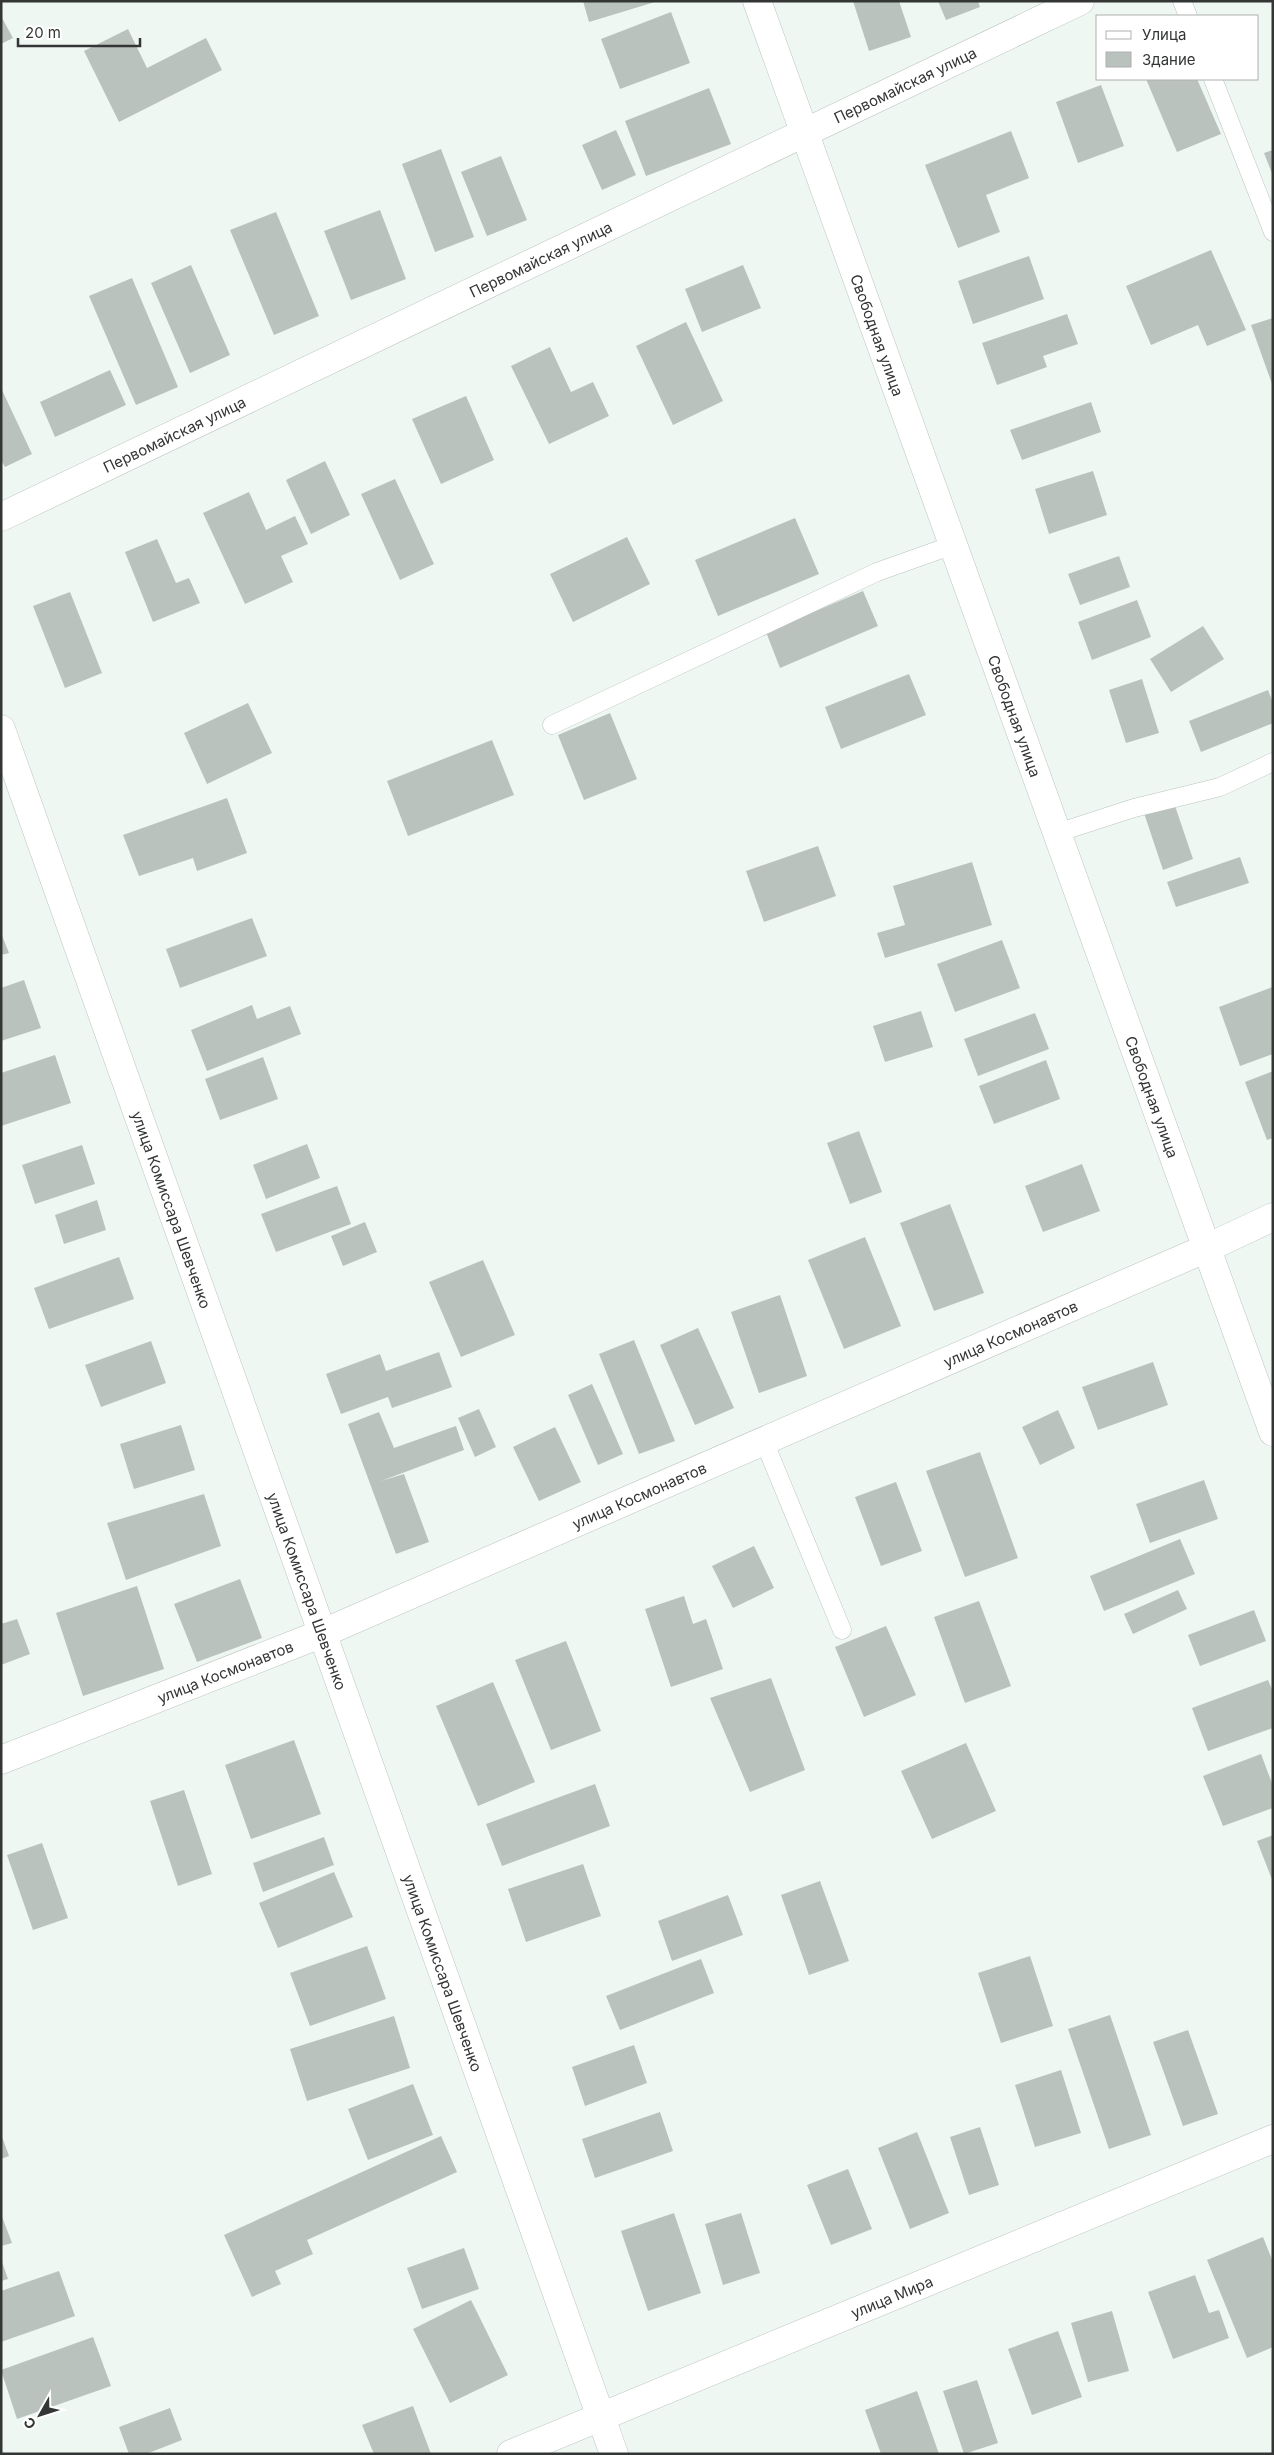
<svg xmlns="http://www.w3.org/2000/svg" width="1274" height="2455" viewBox="0 0 1274 2455" font-family="Inter,sans-serif">
	<style>
		.building { fill: #bac2be }
		.lines { fill: none; stroke-linecap: round; stroke-linejoin: round }
		.service-casing { stroke: #bcc4c0; stroke-width: 19 }
		.minor-casing { stroke: #bcc4c0; stroke-width: 29 }
		.service { stroke: #fff; stroke-width: 18 }
		.minor { stroke: #fff; stroke-width: 28 }
		.labels { text-anchor: middle; dominant-baseline: central; stroke-width: 4; stroke-linejoin: round; paint-order: stroke }
		.street-label { font-size: 15px; fill: #333634; stroke: #fff }
	</style>
	<rect width="100%" height="100%" fill="#eff7f3"/>
	<g class="building">
		<path d="M583,1h72v1l-66,20z"/>
		<path d="M853,1h46l12,36 -42,14z"/>
		<path d="M938,1h40l2,6 -34,13z"/>
		<path d="M671,12l19,51 -70,26 -19,-50z"/>
		<path d="M1,16l12,22 -12,6z"/>
		<path d="M128,29l19,39 59,-30 16,32 -103,52 -35,-71z"/>
		<path d="M1146,79h51l24,55 -44,18z"/>
		<path d="M1101,85l23,61 -46,17 -22,-61z"/>
		<path d="M709,88l22,56 -85,32 -21,-55z"/>
		<path d="M616,130l20,45 -34,15 -20,-45z"/>
		<path d="M1011,131l18,47 -43,17 14,37 -42,16 -33,-83z"/>
		<path d="M441,149l33,88 -39,15 -33,-88z"/>
		<path d="M1273,150v26l-9,-23z"/>
		<path d="M501,156l26,64 -40,16 -26,-64z"/>
		<path d="M380,210l26,69 -55,21 -27,-69z"/>
		<path d="M276,212l43,104 -45,19 -44,-105z"/>
		<path d="M1211,250l35,80 -39,16 -9,-21 -47,20 -25,-59z"/>
		<path d="M1029,256l15,43 -71,25 -15,-43z"/>
		<path d="M191,265l39,90 -40,18 -39,-90z"/>
		<path d="M743,265l18,43 -59,24 -17,-43z"/>
		<path d="M132,278l46,109 -42,18 -47,-109z"/>
		<path d="M1067,314l11,30 -35,12 4,11 -50,18 -15,-42z"/>
		<path d="M1273,318v66h-1l-21,-59z"/>
		<path d="M686,322l37,79 -50,24 -37,-79z"/>
		<path d="M550,347l21,45 22,-10 16,34 -60,28 -38,-78z"/>
		<path d="M110,370l16,35 -71,32 -15,-35z"/>
		<path d="M1,388l31,66 -27,13 -4,-7z"/>
		<path d="M466,396l28,64 -53,24 -29,-65z"/>
		<path d="M1091,402l10,30 -79,28 -12,-30z"/>
		<path d="M325,461l25,54 -39,19 -25,-54z"/>
		<path d="M1093,471l14,44 -58,19 -14,-45z"/>
		<path d="M395,479l39,85 -34,16 -39,-86z"/>
		<path d="M249,492l17,38 29,-14 13,28 -27,12 12,26 -48,22 -42,-91z"/>
		<path d="M795,518l24,56 -101,42 -23,-56z"/>
		<path d="M627,537l23,47 -77,38 -23,-48z"/>
		<path d="M157,539l19,44 13,-5 11,25 -47,19 -28,-70z"/>
		<path d="M1119,556l11,31 -50,18 -12,-31z"/>
		<path d="M863,591l15,35 -98,42 -14,-36z"/>
		<path d="M70,592l32,81 -37,15 -32,-82z"/>
		<path d="M1137,600l14,37 -59,23 -14,-38z"/>
		<path d="M1203,626l21,33 -53,33 -21,-33z"/>
		<path d="M909,674l17,41 -85,34 -16,-42z"/>
		<path d="M1142,679l17,54 -33,10 -17,-53z"/>
		<path d="M1268,690l5,13v20l-72,29 -12,-31z"/>
		<path d="M248,703l24,50 -65,31 -23,-51z"/>
		<path d="M610,713l27,66 -53,21 -26,-65z"/>
		<path d="M492,740l22,55 -106,41 -21,-55z"/>
		<path d="M227,798l20,55 -50,18 -4,-13 -54,18 -16,-41z"/>
		<path d="M1173,800l20,59 -30,11 -20,-60z"/>
		<path d="M818,846l18,50 -72,26 -18,-51z"/>
		<path d="M1240,857l9,26 -73,24 -9,-25z"/>
		<path d="M972,862l20,63 -107,33 -8,-25 28,-8 -12,-39z"/>
		<path d="M252,918l15,38 -87,32 -14,-39z"/>
		<path d="M1,933l8,20 -8,2z"/>
		<path d="M1002,940l18,48 -65,24 -18,-48z"/>
		<path d="M24,980l17,48 -40,13v-53z"/>
		<path d="M1273,987v67l-33,12 -21,-59z"/>
		<path d="M252,1005l5,14 33,-13 11,28 -94,37 -16,-41z"/>
		<path d="M921,1011l12,36 -48,15 -12,-36z"/>
		<path d="M1035,1013l14,36 -71,27 -14,-37z"/>
		<path d="M55,1055l16,48 -70,23v-53z"/>
		<path d="M263,1057l15,42 -58,21 -15,-41z"/>
		<path d="M1046,1060l14,39 -66,25 -15,-38z"/>
		<path d="M1273,1071v67l-6,2 -22,-58z"/>
		<path d="M859,1131l23,61 -32,12 -23,-61z"/>
		<path d="M307,1144l13,34 -54,21 -13,-34z"/>
		<path d="M82,1145l13,39 -60,20 -13,-39z"/>
		<path d="M1082,1164l18,47 -57,21 -18,-46z"/>
		<path d="M337,1186l14,38 -75,28 -15,-38z"/>
		<path d="M97,1200l9,30 -42,14 -9,-29z"/>
		<path d="M950,1204l34,89 -50,18 -34,-88z"/>
		<path d="M365,1222l12,30 -34,14 -12,-30z"/>
		<path d="M865,1237l36,89 -57,23 -36,-89z"/>
		<path d="M119,1257l15,42 -85,30 -15,-41z"/>
		<path d="M483,1260l32,75 -54,22 -32,-75z"/>
		<path d="M780,1295l27,81 -48,17 -28,-81z"/>
		<path d="M698,1328l36,80 -39,17 -35,-80z"/>
		<path d="M634,1340l41,101 -36,13 -40,-100z"/>
		<path d="M151,1341l15,42 -65,24 -16,-42z"/>
		<path d="M439,1352l13,35 -60,21 -4,-11 -47,17 -15,-40 54,-20 6,17z"/>
		<path d="M1153,1362l15,43 -70,25 -16,-43z"/>
		<path d="M592,1384l31,70 -25,11 -30,-70z"/>
		<path d="M479,1409l17,38 -21,10 -17,-39z"/>
		<path d="M1058,1410l17,38 -35,17 -18,-38z"/>
		<path d="M379,1412l15,36 62,-22 8,24 -83,31 23,-7 25,68 -33,12 -48,-130z"/>
		<path d="M181,1425l14,45 -61,19 -14,-45z"/>
		<path d="M555,1427l26,55 -42,19 -26,-54z"/>
		<path d="M980,1452l38,106 -53,19 -39,-106z"/>
		<path d="M1204,1480l14,39 -68,24 -14,-39z"/>
		<path d="M896,1482l26,69 -41,15 -26,-69z"/>
		<path d="M204,1494l17,52 -95,34 -19,-57z"/>
		<path d="M1180,1539l15,35 -91,37 -14,-35z"/>
		<path d="M754,1546l20,42 -41,20 -21,-42z"/>
		<path d="M240,1579l22,59 -65,24 -23,-58z"/>
		<path d="M137,1586l27,83 -81,27 -27,-83z"/>
		<path d="M1178,1590l9,19 -54,25 -9,-20z"/>
		<path d="M684,1596l9,28 13,-5 17,50 -52,18 -26,-78z"/>
		<path d="M979,1601l32,85 -46,17 -31,-86z"/>
		<path d="M1254,1610l12,31 -66,25 -12,-31z"/>
		<path d="M17,1619l13,35 -29,11v-41z"/>
		<path d="M886,1626l30,69 -52,22 -29,-70z"/>
		<path d="M566,1641l35,90 -50,19 -36,-90z"/>
		<path d="M771,1678l34,92 -55,22 -40,-94z"/>
		<path d="M1268,1680l5,12v36l-65,23 -16,-43z"/>
		<path d="M493,1682l42,100 -57,24 -42,-100z"/>
		<path d="M294,1740l27,74 -70,25 -26,-74z"/>
		<path d="M966,1743l30,68 -64,28 -31,-68z"/>
		<path d="M1261,1754l12,32v22l-50,18 -20,-50z"/>
		<path d="M595,1784l15,42 -108,40 -16,-42z"/>
		<path d="M184,1790l28,84 -34,12 -28,-85z"/>
		<path d="M1273,1835v47l-16,-41z"/>
		<path d="M324,1837l10,28 -71,27 -10,-29z"/>
		<path d="M42,1843l26,75 -35,12 -26,-75z"/>
		<path d="M583,1864l18,52 -75,26 -18,-53z"/>
		<path d="M334,1872l19,45 -75,31 -19,-45z"/>
		<path d="M820,1881l29,80 -40,14 -28,-80z"/>
		<path d="M728,1895l15,40 -71,26 -14,-40z"/>
		<path d="M367,1946l19,53 -76,27 -20,-53z"/>
		<path d="M1030,1956l23,70 -52,17 -23,-70z"/>
		<path d="M701,1959l13,34 -94,37 -14,-34z"/>
		<path d="M1110,2015l41,120 -42,14 -41,-120z"/>
		<path d="M394,2016l16,52 -103,33 -17,-52z"/>
		<path d="M1188,2030l30,84 -35,12 -30,-84z"/>
		<path d="M634,2045l13,38 -62,23 -13,-39z"/>
		<path d="M1061,2070l20,63 -46,14 -20,-62z"/>
		<path d="M413,2084l20,51 -65,25 -20,-51z"/>
		<path d="M660,2112l13,39 -78,27 -13,-39z"/>
		<path d="M980,2127l19,58 -30,10 -19,-58z"/>
		<path d="M917,2132l32,81 -39,16 -32,-81z"/>
		<path d="M1,2134l8,22 -8,3z"/>
		<path d="M441,2136l16,36 -150,68 6,14 -38,17 6,13 -29,13 -28,-62z"/>
		<path d="M848,2169l24,60 -41,16 -24,-60z"/>
		<path d="M674,2213l27,80 -53,18 -27,-80z"/>
		<path d="M741,2213l19,60 -37,12 -18,-61z"/>
		<path d="M1,2214l11,29 -11,3z"/>
		<path d="M1263,2237l10,25v85l-26,11 -40,-98z"/>
		<path d="M464,2248l15,41 -57,20 -15,-41z"/>
		<path d="M1,2259l7,20 -7,2z"/>
		<path d="M59,2271l16,45 -74,26v-51z"/>
		<path d="M1195,2275l14,38 10,-3 10,28 -56,21 -25,-67z"/>
		<path d="M471,2300l37,75 -58,28 -37,-74z"/>
		<path d="M1112,2311l17,60 -41,11 -17,-59z"/>
		<path d="M1058,2331l24,66 -50,18 -24,-66z"/>
		<path d="M93,2337l18,49 -94,33 -16,-49z"/>
		<path d="M977,2380l21,63 -34,11 -21,-63z"/>
		<path d="M917,2391l22,63h-58l-16,-44z"/>
		<path d="M413,2406l18,48h-57l-12,-29z"/>
		<path d="M170,2408l12,32 -36,14h-17l-10,-27z"/>
	</g>
	<g class="lines">
		<defs>
			<g id="service">
				<path d="M1182,1l6,15"/>
				<path d="M1213,79l60,153"/>
				<path d="M552,725l325,-153 76,-27"/>
				<path d="M1057,833l77,-25 86,-21 53,-25"/>
				<path d="M764,1441l78,189"/>
			</g>
			<g id="minor">
				<path id="s1" d="M757,1l516,1431"/>
				<path id="s2" d="M1,517l1079,-516"/>
				<path id="s3" d="M1,729l613,1725"/>
				<path id="s4" d="M1,1760l322,-127 884,-385 66,-31"/>
				<path id="s5" d="M511,2454l762,-315"/>
			</g>
		</defs>
		<use href="#service" class="service-casing"/>
		<use href="#minor" class="minor-casing"/>
		<use href="#service" class="service"/>
		<use href="#minor" class="minor"/>
	</g>
	<g class="labels">
		<g class="street-label">
			<text stroke="none"><textPath href="#s2" startOffset="1002">Первомайская улица</textPath></text>
			<text stroke="none"><textPath href="#s2" startOffset="598">Первомайская улица</textPath></text>
			<text stroke="none"><textPath href="#s1" startOffset="355">Свободная улица</textPath></text>
			<text stroke="none"><textPath href="#s2" startOffset="192">Первомайская улица</textPath></text>
			<text stroke="none"><textPath href="#s1" startOffset="760">Свободная улица</textPath></text>
			<text stroke="none"><textPath href="#s1" startOffset="1165">Свободная улица</textPath></text>
			<text stroke="none"><textPath href="#s3" startOffset="510">улица Комиссара Шевченко</textPath></text>
			<text stroke="none"><textPath href="#s4" startOffset="1096">улица Космонавтов</textPath></text>
			<text stroke="none"><textPath href="#s4" startOffset="691">улица Космонавтов</textPath></text>
			<text stroke="none"><textPath href="#s3" startOffset="915">улица Комиссара Шевченко</textPath></text>
			<text stroke="none"><textPath href="#s4" startOffset="241">улица Космонавтов</textPath></text>
			<text stroke="none"><textPath href="#s3" startOffset="1320">улица Комиссара Шевченко</textPath></text>
			<text stroke="none"><textPath href="#s5" startOffset="412">улица Мира</textPath></text>
		</g>
	</g>
	<rect width="1274" height="2455" fill="none" stroke="#333634" stroke-width="5"/>
	<rect x="1096" y="15" width="162" height="65" fill="#ffffff" stroke="#adafae"/>
	<rect x="1106" y="31" width="25" height="8" fill="#ffffff" stroke="#adafae"/>
	<text x="1142" y="40" font-size="15" fill="#333634">Улица</text>
	<rect x="1106" y="52" width="25" height="15" fill="#bac2be" stroke="#adafae"/>
	<text x="1142" y="65" font-size="15" fill="#333634">Здание</text>
	<g transform="translate(40 2415) rotate(231)" stroke="#ffffff" stroke-width="4" paint-order="stroke">
	<path d="M0-4L9 19L0 12L-9 19Z" fill="#333634"/>
	<text y="-8" font-size="14" font-weight="bold" text-anchor="middle" fill="#333634">С</text>
	</g>
	<path d="M18 38v8h122v-8" fill="none" stroke="#333634" stroke-width="2.5"/>
	<text x="25" y="38" font-size="15" fill="#333634" stroke="#ffffff" stroke-width="4" paint-order="stroke">20 m</text>
</svg>
